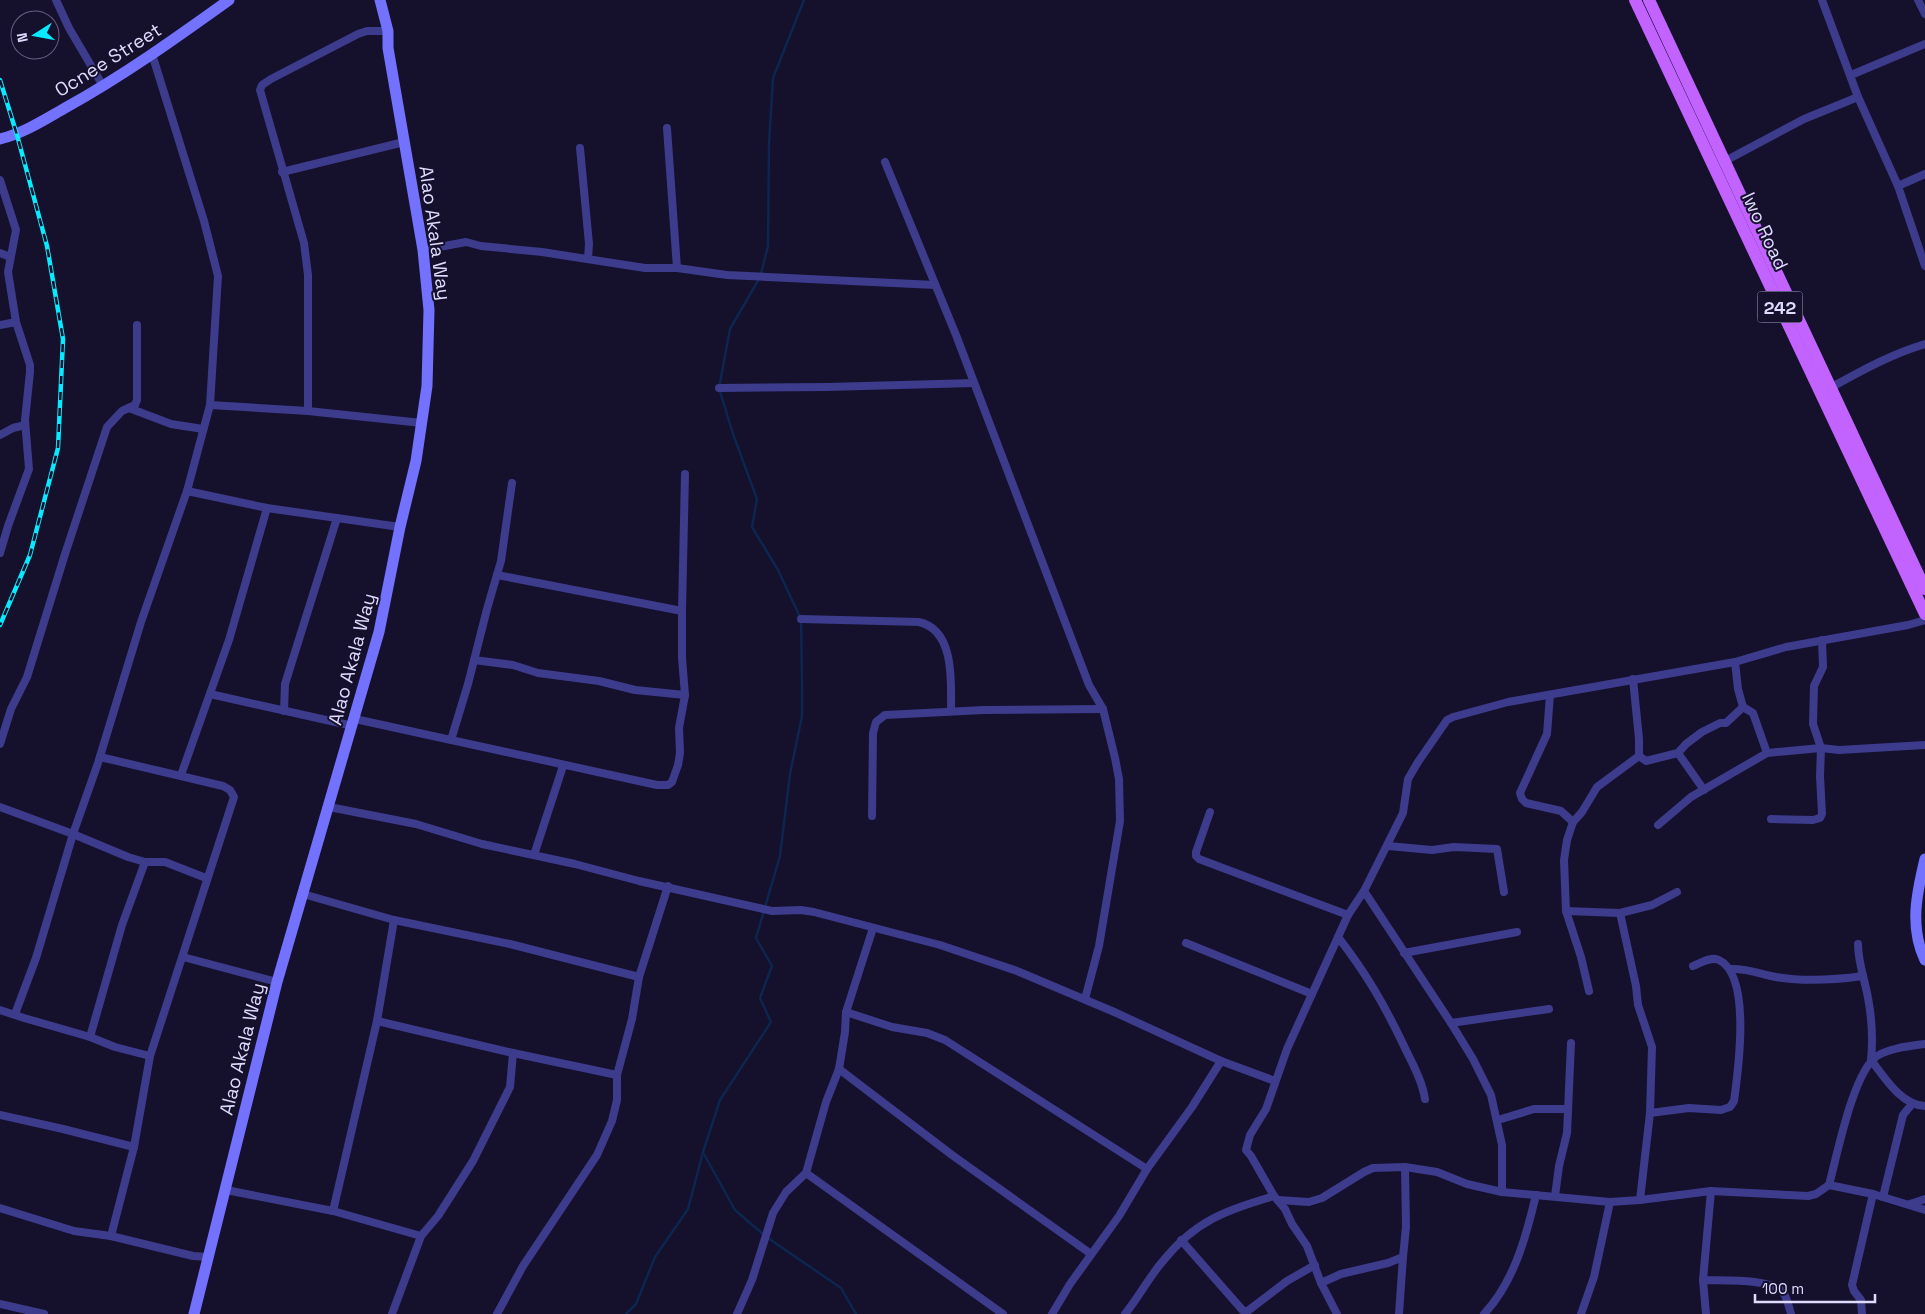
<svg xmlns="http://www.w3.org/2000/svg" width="1925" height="1314" viewBox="0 0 1925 1314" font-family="'Space Grotesk',sans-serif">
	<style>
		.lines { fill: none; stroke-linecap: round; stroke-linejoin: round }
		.stream { stroke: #0c2650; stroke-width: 2.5 }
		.street { stroke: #3c3b8c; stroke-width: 8 }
		.secondary { stroke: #7372ff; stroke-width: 11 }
		.primary { stroke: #c262ff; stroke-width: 12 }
		.rail-casing { stroke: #07eaff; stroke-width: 4.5 }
		.rail { stroke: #15102c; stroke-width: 2.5; stroke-dasharray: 8; stroke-linecap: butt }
		.labels { text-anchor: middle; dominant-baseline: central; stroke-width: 4; stroke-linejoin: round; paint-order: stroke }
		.shield { fill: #15102c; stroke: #a29ec0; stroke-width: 1 }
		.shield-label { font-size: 18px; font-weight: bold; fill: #dfdbff }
		.street-label { font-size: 19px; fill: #dfdbff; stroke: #15102c }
	</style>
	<rect width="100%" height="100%" fill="#15102c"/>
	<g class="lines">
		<g class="stream">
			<path d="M761,274l7,-28 1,-103 4,-65 31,-78"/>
			<path d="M704,1154l31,56 29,25"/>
			<path d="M768,1238l73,50 15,26"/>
			<path d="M626,1314l10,-10 19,-47 33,-48 15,-57 17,-52 51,-78 -11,-24 12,-32 -16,-28 24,-82 10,-82 12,-58v-33l-1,-64 -23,-49 -26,-43 5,-28 -24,-65 -14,-46 11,-59 29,-50"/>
		</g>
		<g class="street">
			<path d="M56,0l13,28 34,58"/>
			<path d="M1822,0l36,97 40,89 27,80"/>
			<path d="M1918,0l7,14"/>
			<path d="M1851,75l74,-31"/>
			<path d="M667,128l10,140"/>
			<path d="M580,148l9,96 -1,15"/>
			<path d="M1725,161l79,-42 54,-22"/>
			<path d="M885,162l71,173 133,350 14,24 12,49 4,21 1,42 -21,125 -14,53"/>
			<path d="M282,172l122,-30"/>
			<path d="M0,180l16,50 -8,42 8,50 14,43v7l-5,48 4,49 -21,57 -8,27"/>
			<path d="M1898,186l27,-12"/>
			<path d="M423,250l43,-8 15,4 61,6 103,16h32l50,7 208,10"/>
			<path d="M0,253l10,4"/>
			<path d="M0,325l16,-3"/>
			<path d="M719,388l108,-1 147,-4"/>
			<path d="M1830,388c31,-17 61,-34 95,-44"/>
			<path d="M210,405l98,6 114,12"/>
			<path d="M129,408l42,16 32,5"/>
			<path d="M308,411v-136l-4,-32 -44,-153 2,-5 9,-6 87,-45 9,-3h21"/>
			<path d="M0,435l13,-7 12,-3"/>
			<path d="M187,491l80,17 133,19"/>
			<path d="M682,611l3,-137"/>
			<path d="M801,619l118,3c36,8 32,60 32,89"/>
			<path d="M474,660l39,5 25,8 61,8 36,9 50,5"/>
			<path d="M1735,662l3,27 5,18 10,6 14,40"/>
			<path d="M210,694l143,32"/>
			<path d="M1550,695l-3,39 -27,59 2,6 4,4 35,8 12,11"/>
			<path d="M284,711l1,-27 52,-166"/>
			<path d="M355,719l302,66h11l4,-3 6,-17 2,-12 -1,-25 6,-33 -3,-37v-47l-185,-36"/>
			<path d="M451,740l17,-56 19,-75 14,-48 11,-78"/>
			<path d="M0,744l11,-35 16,-32 38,-123 42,-127 15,-16 13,-6 2,-5v-75"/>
			<path d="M1639,756l7,5 32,-8"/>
			<path d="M100,757l123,29 7,4 4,7 -84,259 -16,91 -23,89"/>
			<path d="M181,775l48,-135 38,-132"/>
			<path d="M1704,790l-26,-37 8,-9 16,-12 18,-9h6l17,-16"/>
			<path d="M0,807l73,27 25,-71 43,-141 46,-131 23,-86 8,-129 -14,-55 -52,-167"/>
			<path d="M329,807l87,17 66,20 93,20 64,17 133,30 29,-1 13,2 126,33 77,26 95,40 109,50 54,20"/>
			<path d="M1210,812l-14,40v4l3,3 149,56"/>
			<path d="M872,816l1,-83 3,-11 9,-7 99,-5 119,-1"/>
			<path d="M1771,819l42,1 7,-2 2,-4 -2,-38 1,-28 -8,-24 1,-38 9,-19 -1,-27"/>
			<path d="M1658,825l33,-28 76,-44 54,-5 18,2 86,-5"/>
			<path d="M1388,846l44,4 22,-3 43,2 7,43"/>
			<path d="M534,855l29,-89"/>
			<path d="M1364,891l87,132 22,36 18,36 11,50v47"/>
			<path d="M303,894l91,26 116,24 129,33"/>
			<path d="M1566,911l54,2 32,-8 25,-13"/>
			<path d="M1620,913l16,73 2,19 14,42 -2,66 -10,87"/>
			<path d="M1338,937c28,36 46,67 66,109 8,17 18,34 21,53"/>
			<path d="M1186,943l126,51"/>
			<path d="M1858,944c0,19 7,36 10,54 4,21 5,42 3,62 14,18 30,45 54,46"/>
			<path d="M1404,953l113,-21"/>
			<path d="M183,957l94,25"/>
			<path d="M1730,969c17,-1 30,5 46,8 29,5 58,3 87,-1"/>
			<path d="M1589,991l-8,-34 -15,-46 -2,-51 3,-20 6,-18 9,-10 15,-25 42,-31v-17l-6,-60"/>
			<path d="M0,1010l24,8 66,19 25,10 35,9"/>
			<path d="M846,1012l46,15 35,6 18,7 202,129"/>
			<path d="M15,1014l21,-56 37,-124 55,23 17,5h20l41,16"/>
			<path d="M377,1021l136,32 104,22"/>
			<path d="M1451,1023l98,-14"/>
			<path d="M90,1037l32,-112 23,-63"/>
			<path d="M839,1069l113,86 139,99"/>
			<path d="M1650,1113l39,-5 32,2 9,-3 4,-6c4,-29 18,-125 -15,-141 -8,-4 -18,3 -26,6"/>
			<path d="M0,1115l63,14 71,18"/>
			<path d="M1498,1120l36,-11h34"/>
			<path d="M806,1173l197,141"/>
			<path d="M1829,1185c8,-29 24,-113 48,-129 12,-8 33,-10 48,-12"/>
			<path d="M226,1190l107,21 88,25"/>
			<path d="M1274,1196l-23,-40 -5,-6 4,-15 16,-26 21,-60 51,-112 10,-22 16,-24 39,-78 5,-34 10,-17 29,-42 6,-3 55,-15 227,-40 51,-15 122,-22 17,-5"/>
			<path d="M1555,1196l4,-30 8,-33 4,-90"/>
			<path d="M1883,1197l20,-82 9,-11"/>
			<path d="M1278,1200l31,2 13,-4 42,-26 9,-4 32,-1 32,5 30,12 35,8 108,10 30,-2 71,-9 97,5 8,-2 13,-9 44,9 52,16"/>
			<path d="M1910,1204l15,-5"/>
			<path d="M0,1208l74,23 37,5 82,20 15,1"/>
			<path d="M333,1211l44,-190 17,-101"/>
			<path d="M1181,1240l64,73 42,-32 28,-16"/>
			<path d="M1703,1280c19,1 67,-2 80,12 4,6 6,15 8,22"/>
			<path d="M1321,1283l20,-9 47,-11 15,-6 3,-30 -1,-60"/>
			<path d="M0,1304l44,10"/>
			<path d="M392,1314l29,-78 17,-20 35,-55 37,-74 3,-34"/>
			<path d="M497,1314l26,-48 74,-111 15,-34 5,-21v-25l15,-56 7,-42 29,-91"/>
			<path d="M737,1314l15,-34 21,-67 13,-21 20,-19 20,-71 13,-33 6,-37 1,-20 27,-84"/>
			<path d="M1052,1314l18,-30 49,-68 28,-47 45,-62 29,-46"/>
			<path d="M1125,1314c14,-17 24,-37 38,-53 33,-41 62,-50 111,-65l11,13 7,15 15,22 14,37 16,31"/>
			<path d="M1399,1314l4,-57"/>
			<path d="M1484,1314c30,-32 42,-77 52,-119"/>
			<path d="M1581,1314l13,-37 16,-75"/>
			<path d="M1706,1314l-3,-34 8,-89"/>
			<path d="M1862,1314l-1,-14 -7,-9 -2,-6 21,-91"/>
		</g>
		<g class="secondary">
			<path d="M0,139c24,-6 44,-19 65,-31 58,-32 111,-70 164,-108"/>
			<path d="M1925,859c-8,33 -16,68 0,101"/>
			<path d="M194,1314l83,-332 102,-350 21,-105 16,-66 11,-75 2,-76 -6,-60 -35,-202v-17l-8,-31"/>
		</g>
		<g class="primary">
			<path d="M1635,0l290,614"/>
			<path d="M1649,0l276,589"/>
		</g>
		<defs>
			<path id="rail" d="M0,80l17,55 30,111 16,93 -5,109 -28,107 -30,70"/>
		</defs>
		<use href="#rail" class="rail-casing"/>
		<use href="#rail" class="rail"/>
	</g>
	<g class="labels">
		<rect class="shield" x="1757.5" y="291.5" width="45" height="31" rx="4"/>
		<g class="shield-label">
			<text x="1780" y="307">242</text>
		</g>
		<g class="street-label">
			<text transform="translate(108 60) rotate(-32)">Ocnee Street</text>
			<text transform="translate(1765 231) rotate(65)">Iwo Road</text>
			<text transform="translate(435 233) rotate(82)">Alao Akala Way</text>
			<text transform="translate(352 659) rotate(-75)">Alao Akala Way</text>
			<text transform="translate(242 1049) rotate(-76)">Alao Akala Way</text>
		</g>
	</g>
	<g transform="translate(35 35) rotate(259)"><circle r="24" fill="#15102c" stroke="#666180"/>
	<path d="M0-4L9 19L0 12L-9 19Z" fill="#07eaff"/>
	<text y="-8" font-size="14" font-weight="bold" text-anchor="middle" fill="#dfdbff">N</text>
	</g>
	<path d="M1755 1294v8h120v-8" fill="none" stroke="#dfdbff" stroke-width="2.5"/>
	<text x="1762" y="1294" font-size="15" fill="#dfdbff" stroke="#15102c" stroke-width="4" paint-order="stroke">100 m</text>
</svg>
